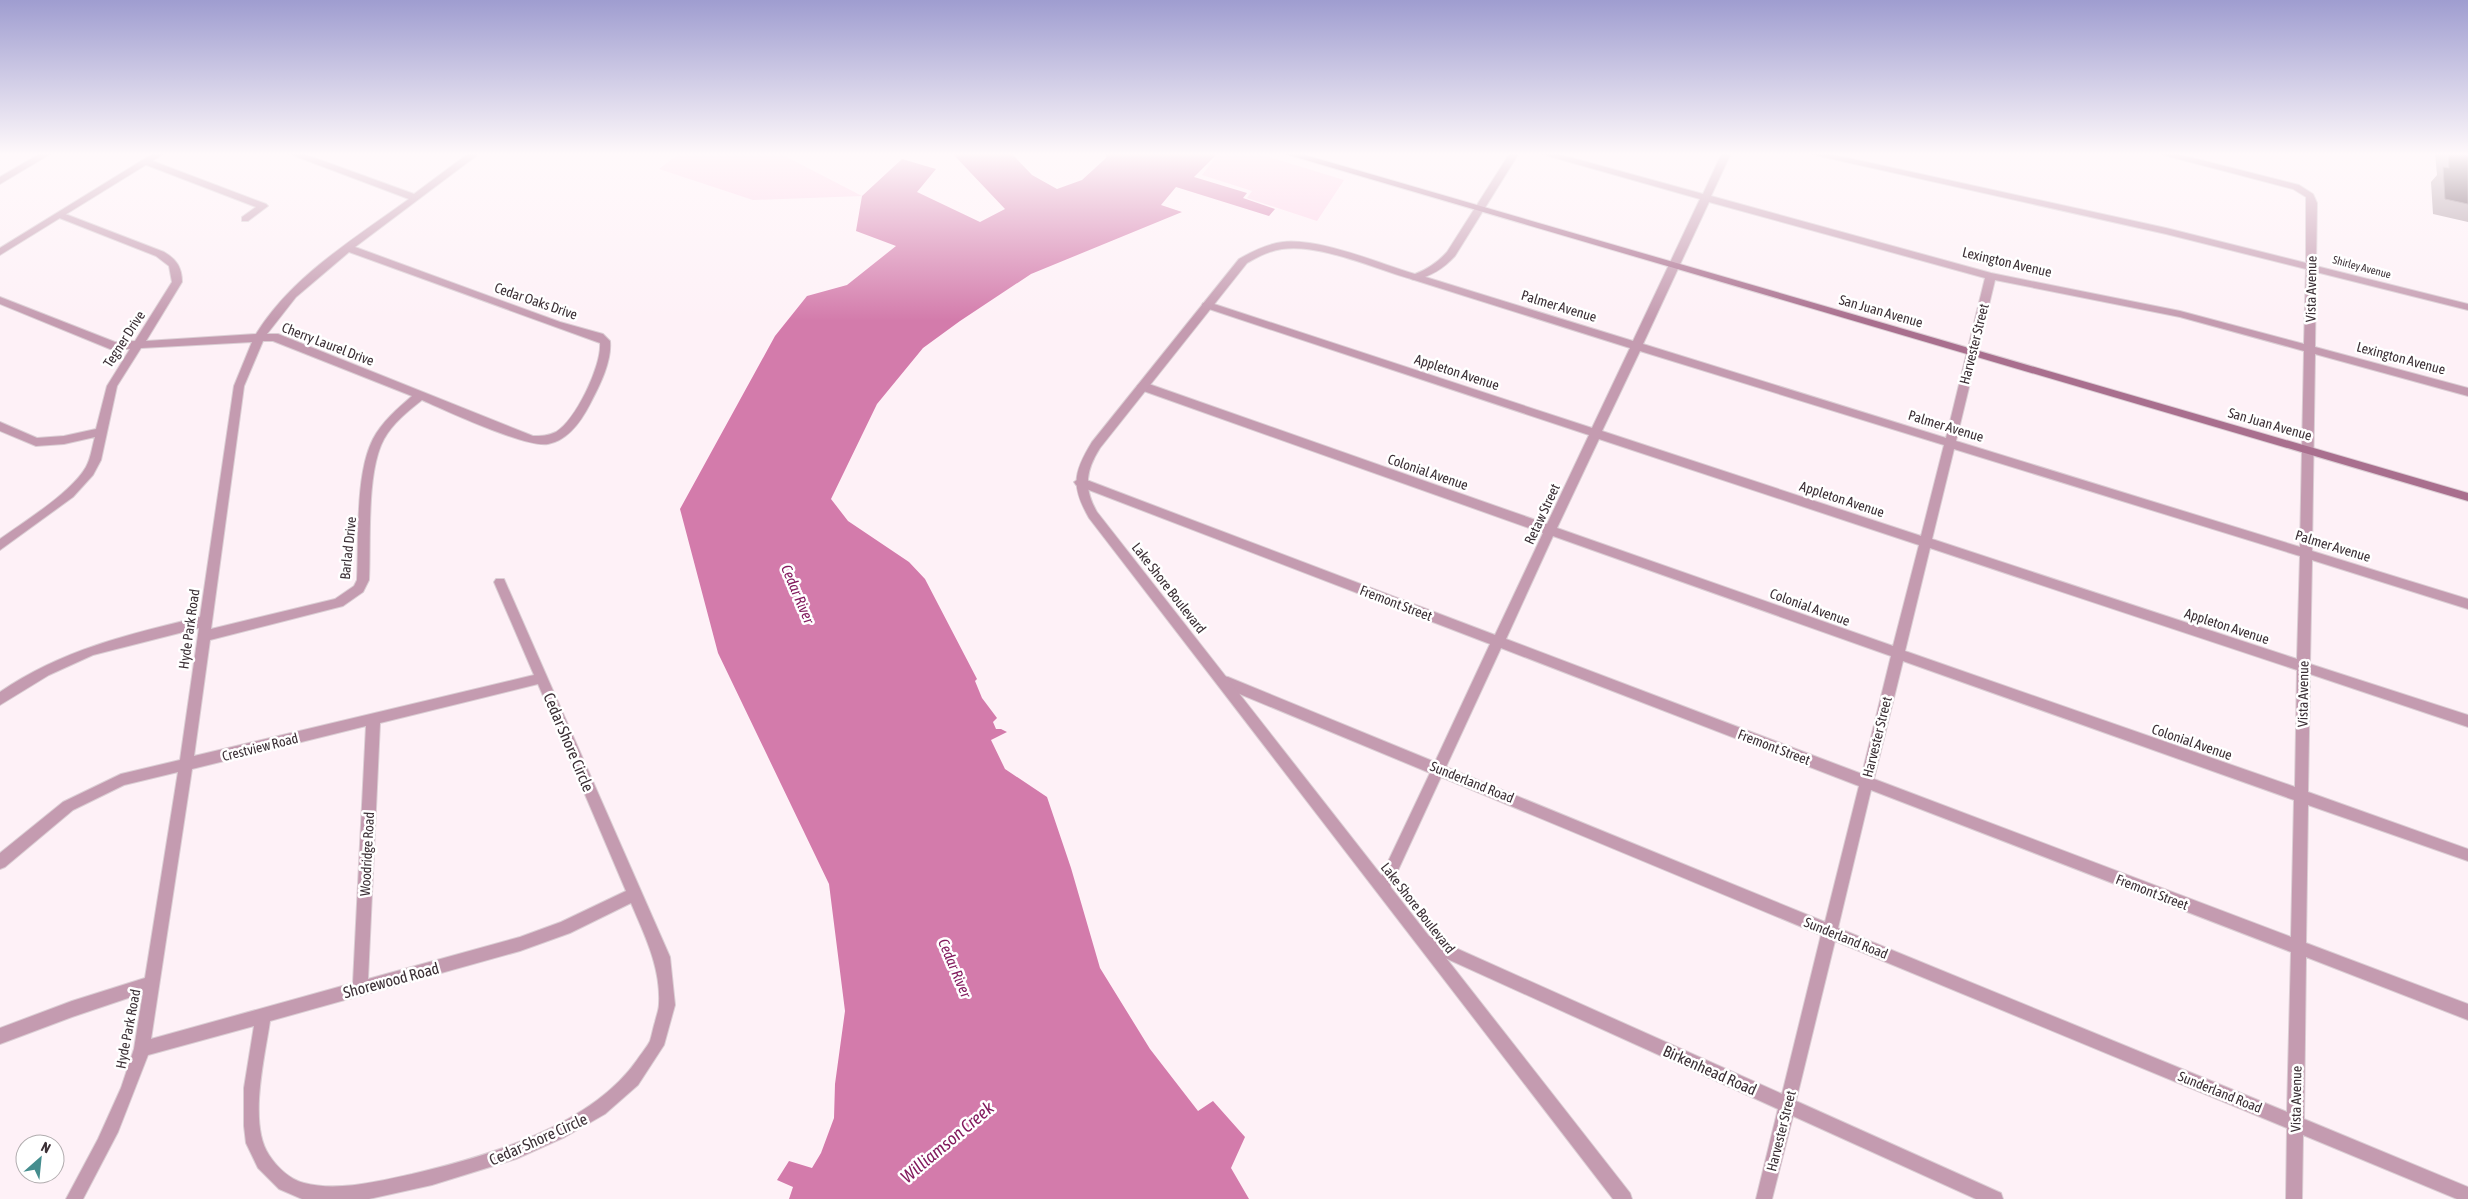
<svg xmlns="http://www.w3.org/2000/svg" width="2468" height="1199" viewBox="0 0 2468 1199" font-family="'Asap Condensed',sans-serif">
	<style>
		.green { fill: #fdd1e7 }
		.water { fill: #d37bab }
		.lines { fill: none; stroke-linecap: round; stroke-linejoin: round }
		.minor-casing { stroke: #dbced4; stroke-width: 2 }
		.tertiary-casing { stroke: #dbced4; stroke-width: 2 }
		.secondary-casing { stroke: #dbced4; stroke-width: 2 }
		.minor { fill: #c49bb0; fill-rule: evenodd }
		.tertiary { fill: #c49bb0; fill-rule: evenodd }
		.secondary { fill: #a96f8e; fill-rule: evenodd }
		.wall { fill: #aa97a0 }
		.building { fill: #563d4a; stroke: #88737e }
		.labels { text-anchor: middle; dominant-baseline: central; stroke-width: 5; stroke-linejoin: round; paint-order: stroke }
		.far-street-label { font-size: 11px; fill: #3b2f35; stroke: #fff }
		.street-label { font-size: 14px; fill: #3b2f35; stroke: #fff }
		.water-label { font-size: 15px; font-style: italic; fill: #831b5e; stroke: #fff }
		.near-street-label { font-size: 16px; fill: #3b2f35; stroke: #fff }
		.near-water-label { font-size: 18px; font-style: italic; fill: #831b5e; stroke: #fff }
	</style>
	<rect width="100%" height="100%" fill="#fef1f7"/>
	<g class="green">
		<path d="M680,153h99l83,43 -109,4 -94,-31z"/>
		<path d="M1219,153h37l88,27 -27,41 -70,-23 5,-7 -50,-16z"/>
	</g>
	<path class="water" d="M952,153h59l21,22 25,14 25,-9 24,-22v-4l-4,-1h116l-24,24 53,16 -4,5 32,11 -6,7 -93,-29 -15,18 21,7 -151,62 -71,47 -37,27 -46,56 -46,95 17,22 61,41 16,17 52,100 -2,2 7,17 15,20 -4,4 3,7h5l6,3 -16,8 14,29 42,28 24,71 29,100 50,81 48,62 15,-10 32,36 -14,31 18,31h-460l4,-12 -16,-7 12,-19 23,7 9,-15 13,-35 1,-34 10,-73 -16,-127 -111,-231 -38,-144 95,-173 32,-40 40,-11 49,-39 -40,-15 6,-35 40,-37 34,10 -19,23 63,30 25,-13z"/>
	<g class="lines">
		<defs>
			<g id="minor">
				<path d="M41,153h11l-52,31v-7z"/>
				<path d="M287,153h14l113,41 55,-41h11l-125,94 205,75 43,12 7,7c2,20 -10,44 -19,61 -9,18 -22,38 -43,42 -22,4 -101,-33 -126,-44 -14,11 -29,23 -38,39 -18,33 -13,103 -15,141l-6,12 -20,14 -133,34 -16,116 340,-81 -40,-93 2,-3h8l166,378 5,48 -11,40 -26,40 -33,29 -40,23 -49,22 -84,26 -63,14h-67l-23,-10 -21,-21 -12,-25 -2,-17v-38l10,-62 -106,29 -30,77 -35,67h-17l32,-60 23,-51 13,-39 9,-56 -71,24 -72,27v-16l72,-27 73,-23 33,-206 -54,13 -51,25 -68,57 -5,2v-16l63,-51 58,-28 59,-14 19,-132 -106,27 -44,20 -49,30v-13c61,-42 129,-58 200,-75l34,-231 18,-44 -111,6 -24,38 -16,74 -8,15 -20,22 -73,53v-11c25,-18 71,-46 86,-72 5,-9 6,-20 9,-30l-31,7 -28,2 -36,-15v-9l37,16 27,-2 32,-7 11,-43 23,-37h-20l-110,-45v-7l115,45 20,-1 37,-59 -3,-16 -13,-10 -99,-39 -2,-2 5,-3 104,40c12,7 18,15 18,30l-36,59 110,-7c36,-58 98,-95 153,-135zM349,252l251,91c2,22 -24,77 -44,89 -8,4 -15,4 -23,4l-255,-102h-11l29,-37zM263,341h10l139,55c-15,13 -30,26 -39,43 -18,35 -14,101 -16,141l-3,6 -19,13 -124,30 33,-243zM538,684l88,207 -65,31 -41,15 -152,42 12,-256zM366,726l-13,257 -202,56 41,-270zM631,903c14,33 30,65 28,101 0,6 -3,13 -4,18 -2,6 -3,13 -5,19 -3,6 -9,13 -13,19 -46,66 -149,96 -225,114 -33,7 -74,18 -108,9 -15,-4 -27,-16 -35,-28 -21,-31 -4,-99 1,-134l250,-70 50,-18z"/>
				<path d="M1538,153h16l149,41 19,-41h9l-20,43 280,77 189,38 124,33 2,-75 -140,-35 -360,-81h19l341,75 140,35v-66l-13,-8 -137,-36h17l126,32 14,9 4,9 -1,63 152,38v6l-152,-38 -1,75 153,41v8l-153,-42 -3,197 156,48v10l-156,-49 -2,104 158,51v12l-158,-53 -2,118 160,57v12l-160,-56 -2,138 162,61v16l-162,-63 -2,162 164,68v12h-11l-154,-64 -1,64h-16l1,-71 -452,-187 -39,160 205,92 2,6h-27l-183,-83 -21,83h-16l22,-90 -357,-162 -2,-5 2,-5 5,-2 5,2 351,157 39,-159 -380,-158 -53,115 -5,2 -5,-2 -2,-5 54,-114 -212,-88 -2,-4 2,-4 5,-1 5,1 207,85 55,-118 -414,-159 -2,-3 6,-4 4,1 411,156 48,-102 -405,-144 -1,-3 5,-4 4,1 401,141 42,-89 -386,-128 -1,-2 1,-2h8l381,125 38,-80 -219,-69 -1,-2 1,-2h8l214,66 67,-142zM1709,202l276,76 -39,160 -303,-94zM1995,280l185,37 124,34 -4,196 -344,-106zM1640,351l304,94 -23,91 -319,-105zM1599,439l320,106 -26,101 -336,-118zM1954,449l346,107 -3,103 -365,-120zM1553,536l338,120 -29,118 -356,-135zM1930,548l367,122 -2,117 -390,-136zM1501,648l358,138 -34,136 -379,-155zM1903,661l391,139 -3,137 -417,-158zM1871,790l420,162 -4,160 -449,-184z"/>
				<path d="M147,159l119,45 2,2 -20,15h-6v-4l14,-10 -112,-43 -2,-2z"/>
			</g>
			<g id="tertiary">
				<path d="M154,153h11l-165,102v-7z"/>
				<path d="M1510,153h9l-64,103c-12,13 -24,20 -40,24 -38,-10 -95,-37 -133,-31 -14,2 -24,8 -35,14l-147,185c-14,22 -17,40 -3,64l533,681 2,6h-19l-524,-681c-18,-32 -16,-45 3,-76l147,-183c14,-8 28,-15 44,-17 37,-4 95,21 132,32 13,-5 23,-12 32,-22z"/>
			</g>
			<path id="secondary" d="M1282,153h16l1170,340v8z"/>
		</defs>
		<use href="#minor" class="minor-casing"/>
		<use href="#tertiary" class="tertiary-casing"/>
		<use href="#secondary" class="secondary-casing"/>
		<use href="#minor" class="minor"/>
		<use href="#tertiary" class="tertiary"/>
		<use href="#secondary" class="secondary"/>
	</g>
	<path class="wall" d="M2435,153h33v69l-35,-8 -2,-32 6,-7z"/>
	<path class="building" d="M2448,153h20v51l-23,-5 -2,-32 6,1z"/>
	<linearGradient id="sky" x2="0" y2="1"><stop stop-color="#9f9dd0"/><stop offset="0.48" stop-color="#fff9fb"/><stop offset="1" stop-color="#fff9fb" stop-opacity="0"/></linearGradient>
	<rect width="2468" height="321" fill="url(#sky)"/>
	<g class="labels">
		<g class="far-street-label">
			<text transform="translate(2362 267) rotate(15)">Shirley Avenue</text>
		</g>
		<g class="street-label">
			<text transform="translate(2007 262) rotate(13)">Lexington Avenue</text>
			<text transform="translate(2311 289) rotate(-89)">Vista Avenue</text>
			<text transform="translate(536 301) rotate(19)">Cedar Oaks Drive</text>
			<text transform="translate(1559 306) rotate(17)">Palmer Avenue</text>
			<text transform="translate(1881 311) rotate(16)">San Juan Avenue</text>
			<text transform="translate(124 339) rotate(-57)">Tegner Drive</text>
			<text transform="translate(328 344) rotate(21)">Cherry Laurel Drive</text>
			<text transform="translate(1974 344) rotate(-76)">Harvester Street</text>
			<text transform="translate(2401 358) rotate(15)">Lexington Avenue</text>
			<text transform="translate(1457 372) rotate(18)">Appleton Avenue</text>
			<text transform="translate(2270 424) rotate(16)">San Juan Avenue</text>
			<text transform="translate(1946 426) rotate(17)">Palmer Avenue</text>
			<text transform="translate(1428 472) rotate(19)">Colonial Avenue</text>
			<text transform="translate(1842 499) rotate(18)">Appleton Avenue</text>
			<text transform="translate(1542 514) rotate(-65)">Retaw Street</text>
			<text transform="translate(2333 546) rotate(17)">Palmer Avenue</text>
			<text transform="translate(348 548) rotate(-84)">Barlad Drive</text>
			<text transform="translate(1169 588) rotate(52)">Lake Shore Boulevard</text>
			<text transform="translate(1396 603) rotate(21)">Fremont Street</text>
			<text transform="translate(1810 607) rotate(20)">Colonial Avenue</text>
			<text transform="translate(2227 626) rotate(18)">Appleton Avenue</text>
			<text transform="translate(189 629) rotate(-82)">Hyde Park Road</text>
			<text transform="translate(2303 694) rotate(-89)">Vista Avenue</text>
			<text transform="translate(1877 737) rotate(-76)">Harvester Street</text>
			<text transform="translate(2192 742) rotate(19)">Colonial Avenue</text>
			<text transform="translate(260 747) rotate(-14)">Crestview Road</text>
			<text transform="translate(1774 747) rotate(21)">Fremont Street</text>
			<text transform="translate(1472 782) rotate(22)">Sunderland Road</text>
			<text transform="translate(367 854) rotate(-87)">Woodridge Road</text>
			<text transform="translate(2152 892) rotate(21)">Fremont Street</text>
			<text transform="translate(1418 908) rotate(52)">Lake Shore Boulevard</text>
			<text transform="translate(1846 938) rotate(22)">Sunderland Road</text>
			<text transform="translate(128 1029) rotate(-79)">Hyde Park Road</text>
			<text transform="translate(2220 1092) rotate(22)">Sunderland Road</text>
			<text transform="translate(2296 1099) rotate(-89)">Vista Avenue</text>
			<text transform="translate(1781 1131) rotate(-76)">Harvester Street</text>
		</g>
		<g class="water-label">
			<text transform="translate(798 594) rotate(67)">Cedar River</text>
			<text transform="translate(955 968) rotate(67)">Cedar River</text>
		</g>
		<g class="near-street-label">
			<text transform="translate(569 742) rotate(67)">Cedar Shore Circle</text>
			<text transform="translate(391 980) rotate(-15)">Shorewood Road</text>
			<text transform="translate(1710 1070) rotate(24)">Birkenhead Road</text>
			<text transform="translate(538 1139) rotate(-24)">Cedar Shore Circle</text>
		</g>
		<g class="near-water-label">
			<text transform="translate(947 1142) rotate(-40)">Williamson Creek</text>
		</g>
	</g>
	<g transform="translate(40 1159) rotate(27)"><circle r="24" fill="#ffffff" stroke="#b1acae"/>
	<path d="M0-4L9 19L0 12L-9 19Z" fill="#458d8e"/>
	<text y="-8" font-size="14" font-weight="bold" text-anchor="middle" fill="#3b2f35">N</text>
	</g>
</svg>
